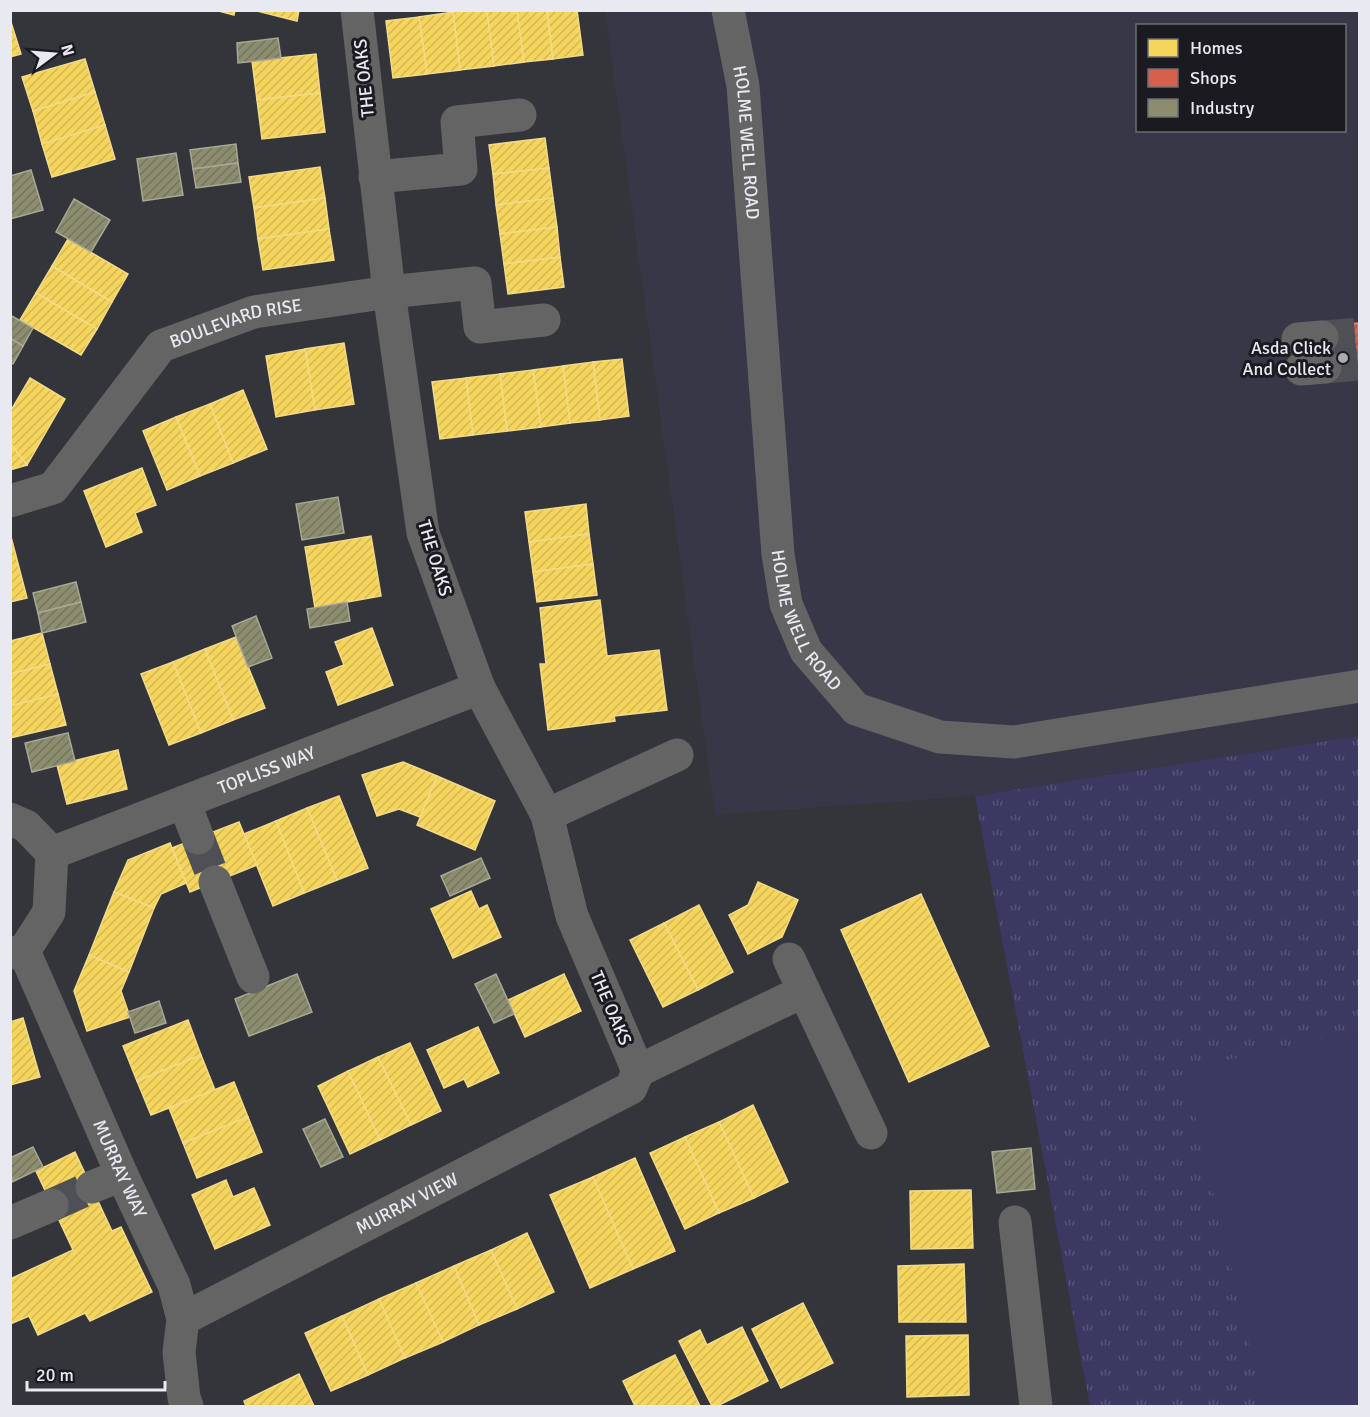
<svg xmlns="http://www.w3.org/2000/svg" width="1370" height="1417" viewBox="0 0 1370 1417" font-family="Signika,sans-serif">
	<style>
		.built { fill: #373748; fill-rule: evenodd }
		.park { fill: url(#park-tufts) }
		.garden { fill: #3b3862 }
		.homes { fill: url(#homes-hatch); stroke: #f2db89; stroke-width: 1.5 }
		.shops { fill: url(#shops-hatch); stroke: #dc897e; stroke-width: 1.5 }
		.industry { fill: url(#industry-hatch); stroke: #a8a895; stroke-width: 1.5 }
		.lines { fill: none; stroke-linecap: round; stroke-linejoin: round }
		.minor-tunnel { stroke: #4f4f56; stroke-width: 33; stroke-dasharray: 33 16; stroke-linecap: butt }
		.minor { stroke: #646464; stroke-width: 33 }
		.poi-dot { fill: #aaaab1; stroke: #1a1a20; stroke-width: 2 }
		.labels { text-anchor: middle; dominant-baseline: central; stroke-width: 6; stroke-linejoin: round; paint-order: stroke }
		.street-label { font-size: 18px; fill: #e9e9f1; stroke: #1a1a20 }
		.poi-label { font-size: 18px; fill: #e9e9f1; stroke: #1a1a20; text-anchor: end }
	</style>
	<defs>
		<pattern id="park-tufts" width="24" height="20" patternUnits="userSpaceOnUse" patternTransform="scale(1.5)"><rect width="24" height="20" fill="#3b3862"/><path d="M3 7l-1-3M5 7V3M7 7l1-3M15 17l-1-3M17 17v-4M19 17l1-3" fill="none" stroke="#575579"/></pattern>
		<pattern id="homes-hatch" width="6" height="6" patternUnits="userSpaceOnUse" patternTransform="scale(1.5)"><rect width="6" height="6" fill="#f6d55c"/><path d="M-1 1l2-2M0 6l6-6M5 7l2-2" fill="none" stroke="#d3b858"/></pattern>
		<pattern id="shops-hatch" width="6" height="6" patternUnits="userSpaceOnUse" patternTransform="scale(1.5)"><rect width="6" height="6" fill="#d6604d"/><path d="M-1 1l2-2M0 6l6-6M5 7l2-2" fill="none" stroke="#a4574b"/></pattern>
		<pattern id="industry-hatch" width="6" height="6" patternUnits="userSpaceOnUse" patternTransform="scale(1.5)"><rect width="6" height="6" fill="#8c8c6e"/><path d="M-1 1l2-2M0 6l6-6M5 7l2-2" fill="none" stroke="#747461"/></pattern>
	</defs>
	<rect width="100%" height="100%" fill="#34343b"/>
	<path class="built" d="M605,11h754v725l-384,60 -260,19zM1138,26h206v104h-206z"/>
	<path class="park" d="M1359,736v670h-269l-115,-610z"/>
	<path class="garden" d="M1359,1032v374h-95l-80,-337z"/>
	<g class="homes">
		<path d="M215,10h20l-1,5z"/>
		<path d="M253,10h46l-2,11z"/>
		<path d="M468,10h19l7,56 -34,4 -7,-58z"/>
		<path d="M487,10h30l7,52 -30,4z"/>
		<path d="M517,10h30l6,49 -29,3z"/>
		<path d="M547,10h30l6,45 -30,4z"/>
		<path d="M453,12l7,58 -33,4 -8,-57z"/>
		<path d="M419,17l8,57 -34,4 -7,-57z"/>
		<path d="M10,19l11,35 -11,3z"/>
		<path d="M316,54l4,39 -63,7 -5,-39z"/>
		<path d="M85,59l10,33 -62,19 -11,-34z"/>
		<path d="M95,92l10,33 -63,19 -9,-33z"/>
		<path d="M320,93l5,39 -63,7 -5,-39z"/>
		<path d="M105,125l10,34 -63,18 -10,-33z"/>
		<path d="M545,138l4,30 -56,6 -4,-29z"/>
		<path d="M320,167l5,31 -71,10 -5,-31z"/>
		<path d="M549,168l4,30 -57,7 -3,-31z"/>
		<path d="M325,198l4,31 -71,10 -4,-31z"/>
		<path d="M553,198l4,29 -57,7 -4,-29z"/>
		<path d="M557,227l3,30 -56,7 -4,-30z"/>
		<path d="M329,229l5,31 -71,10 -5,-31z"/>
		<path d="M68,239l60,35 -16,28 -60,-36z"/>
		<path d="M560,257l4,30 -56,7 -4,-30z"/>
		<path d="M52,266l60,36 -15,27 -61,-36z"/>
		<path d="M36,293l61,36 -16,26 -61,-35z"/>
		<path d="M344,343l10,61 -39,6 -10,-61z"/>
		<path d="M305,349l10,61 -39,7 -10,-61z"/>
		<path d="M622,359l7,57 -29,4 -7,-58z"/>
		<path d="M593,362l7,58 -30,3 -7,-57z"/>
		<path d="M563,366l7,57 -29,4 -8,-57z"/>
		<path d="M533,370l8,57 -34,4 -7,-57z"/>
		<path d="M500,374l7,57 -34,4 -7,-57z"/>
		<path d="M30,378l35,21 -38,66 -17,-22v-31z"/>
		<path d="M466,378l7,57 -33,4 -8,-57z"/>
		<path d="M243,390l24,59 -34,14 -23,-59z"/>
		<path d="M210,404l23,59 -33,13 -24,-59z"/>
		<path d="M176,417l24,59 -33,14 -24,-59z"/>
		<path d="M10,443l17,22 -17,5z"/>
		<path d="M142,468l14,37 -21,8 7,19 -36,15 -22,-56z"/>
		<path d="M586,504l3,30 -60,8 -4,-30z"/>
		<path d="M10,533l17,65 -17,4z"/>
		<path d="M589,534l4,30 -60,8 -4,-30z"/>
		<path d="M371,536l10,60 -66,12 -10,-61z"/>
		<path d="M593,564l4,31 -60,7 -4,-30z"/>
		<path d="M600,600l7,56 52,-6 8,60 -53,6 1,5 -67,9 -8,-66h6l-6,-56z"/>
		<path d="M372,628l21,57 -55,20 -12,-33 18,-7 -9,-23z"/>
		<path d="M42,633l8,31 -40,10v-33z"/>
		<path d="M236,637l29,71 -32,12 -28,-71z"/>
		<path d="M205,649l28,71 -32,13 -28,-71z"/>
		<path d="M173,662l28,71 -32,12 -28,-71z"/>
		<path d="M50,664l8,30 -48,12v-32z"/>
		<path d="M58,694l8,31 -56,13v-32z"/>
		<path d="M118,750l9,39 -60,15 -10,-39z"/>
		<path d="M403,762l34,14 -17,41 -21,-8 -22,7 -15,-41z"/>
		<path d="M437,776l58,25 -20,49 -58,-25z"/>
		<path d="M339,796l29,72 -31,12 -30,-72z"/>
		<path d="M307,808l30,72 -33,13 -28,-72z"/>
		<path d="M276,821l28,72 -31,13 -29,-72z"/>
		<path d="M239,822l18,43 -67,27 -18,-44z"/>
		<path d="M170,843l16,40 -25,11 -7,14 -40,-16 14,-32z"/>
		<path d="M758,882l40,18 -16,37 -34,17 -19,-39 19,-10z"/>
		<path d="M471,891l8,18 8,-4 14,32 -48,21 -22,-49z"/>
		<path d="M114,892l40,16 -25,64 -40,-17z"/>
		<path d="M921,894l68,152 -80,36 -68,-152z"/>
		<path d="M699,905l34,67 -35,18 -34,-67z"/>
		<path d="M664,923l34,67 -35,17 -33,-67z"/>
		<path d="M89,955l40,17 -8,19 9,26 -43,14 -13,-40z"/>
		<path d="M564,974l17,37 -56,26 -17,-37z"/>
		<path d="M23,1018l17,59 -30,8v-63z"/>
		<path d="M188,1020l13,35 -64,26 -14,-35z"/>
		<path d="M478,1027l21,46 -31,14 -4,-8 -20,9 -17,-38z"/>
		<path d="M410,1043l31,68 -30,14 -33,-68z"/>
		<path d="M201,1055l14,35 -64,25 -14,-34z"/>
		<path d="M378,1057l33,68 -31,15 -32,-69z"/>
		<path d="M348,1071l32,69 -30,14 -32,-68z"/>
		<path d="M234,1082l14,35 -65,26 -14,-35z"/>
		<path d="M753,1105l35,77 -34,16 -35,-76z"/>
		<path d="M248,1117l14,35 -65,26 -14,-35z"/>
		<path d="M719,1122l35,76 -35,15 -34,-76z"/>
		<path d="M685,1137l34,76 -34,16 -35,-76z"/>
		<path d="M75,1152l37,79 9,-4 31,65 -62,29 -5,-8 -47,22 -9,-19 -19,8v-45l63,-29 -37,-79z"/>
		<path d="M635,1158l40,93 -42,18 -40,-92z"/>
		<path d="M593,1177l40,92 -43,19 -40,-93z"/>
		<path d="M226,1180l7,17 21,-9 16,37 -55,24 -23,-54z"/>
		<path d="M971,1190l2,58 -62,1 -1,-58z"/>
		<path d="M527,1233l27,59 -37,17 -26,-59z"/>
		<path d="M491,1250l26,59 -38,16 -25,-59z"/>
		<path d="M964,1264l2,58h-67l-1,-56z"/>
		<path d="M454,1266l25,59 -36,17 -27,-59z"/>
		<path d="M416,1283l27,59 -38,16 -26,-59z"/>
		<path d="M379,1299l26,59 -37,17 -26,-59z"/>
		<path d="M803,1303l30,60 -52,25 -29,-59z"/>
		<path d="M342,1316l26,59 -37,16 -26,-58z"/>
		<path d="M742,1327l26,54 -51,25h-5l-33,-65 21,-11 7,15z"/>
		<path d="M968,1335l1,60 -62,2 -1,-61z"/>
		<path d="M675,1355l25,51h-65l-12,-25z"/>
		<path d="M299,1374l15,32h-68l-2,-5z"/>
	</g>
	<path class="shops" d="M1358,323l2,50 -32,3 -5,-50z"/>
	<g class="industry">
		<path d="M278,38l3,20 -43,5 -1,-20z"/>
		<path d="M236,144l2,19 -45,6 -3,-19z"/>
		<path d="M176,153l7,42 -40,6 -6,-42z"/>
		<path d="M238,163l3,19 -45,6 -3,-19z"/>
		<path d="M31,170l12,40 -33,9v-43z"/>
		<path d="M74,199l36,21 -19,32 -35,-20z"/>
		<path d="M10,315l23,13 -10,18 -13,-8z"/>
		<path d="M10,338l13,8 -10,18 -3,-2z"/>
		<path d="M338,497l6,36 -42,7 -6,-36z"/>
		<path d="M76,582l5,20 -43,11 -5,-20z"/>
		<path d="M81,602l5,20 -44,11 -4,-20z"/>
		<path d="M347,602l3,19 -40,7 -3,-19z"/>
		<path d="M256,616l16,42 -24,9 -16,-41z"/>
		<path d="M68,733l7,28 -43,11 -7,-29z"/>
		<path d="M481,858l9,20 -40,18 -9,-20z"/>
		<path d="M297,974l15,38 -63,24 -14,-37z"/>
		<path d="M496,974l18,40 -20,9 -19,-39z"/>
		<path d="M159,1001l7,22 -31,10 -7,-21z"/>
		<path d="M325,1119l18,38 -22,10 -18,-38z"/>
		<path d="M33,1147l10,20 -31,15 -2,-24z"/>
		<path d="M1031,1148l4,41 -38,4 -5,-41z"/>
	</g>
	<g class="lines">
		<g class="minor-tunnel">
			<path d="M1322,337l38,-3"/>
			<path d="M1325,367l35,-3"/>
			<path d="M198,838l17,44"/>
			<path d="M52,1205l40,-18"/>
		</g>
		<g class="minor">
			<path id="s1" d="M728,10l15,76 35,468 8,50 20,47 50,58 84,28 74,5 346,-56"/>
			<path d="M375,177l86,-8 -4,-47 63,-7"/>
			<path d="M1298,339l24,-2"/>
			<path d="M1301,369l24,-2"/>
			<path id="s2" d="M10,501l43,-13 108,-142 93,-34 135,-20 86,-9 5,44 64,-7"/>
			<path d="M184,802l14,36"/>
			<path d="M547,815l130,-60"/>
			<path d="M10,819l16,7 26,27 -3,59 -25,39"/>
			<path id="s3" d="M52,853l427,-165"/>
			<path d="M215,882l38,95"/>
			<path id="s4" d="M10,953l14,-2 98,224 52,110 9,34 -4,33 5,46 3,8"/>
			<path d="M789,959l15,32"/>
			<path d="M638,1071l166,-80 67,142"/>
			<path d="M92,1187l30,-12"/>
			<path d="M1015,1222l21,184"/>
			<path d="M10,1223l42,-18"/>
			<path id="s5" d="M183,1319l448,-231 7,-17 -66,-155 -25,-101 -68,-127 -56,-155 -34,-241 -32,-282"/>
		</g>
	</g>
	<circle class="poi-dot" cx="1343" cy="358" r="6"/>
	<g class="labels">
		<g class="street-label">
			<text transform="translate(364 78) rotate(-96)">THE OAKS</text>
			<text stroke="none"><textPath href="#s1" startOffset="134">HOLME WELL ROAD</textPath></text>
			<text stroke="none"><textPath href="#s2" startOffset="302">BOULEVARD RISE</textPath></text>
			<text transform="translate(435 558) rotate(73)">THE OAKS</text>
			<text stroke="none"><textPath href="#s1" startOffset="620">HOLME WELL ROAD</textPath></text>
			<text stroke="none"><textPath href="#s3" startOffset="230">TOPLISS WAY</textPath></text>
			<text transform="translate(611 1008) rotate(67)">THE OAKS</text>
			<text stroke="none"><textPath href="#s4" startOffset="252">MURRAY WAY</textPath></text>
			<text stroke="none"><textPath href="#s5" startOffset="252">MURRAY VIEW</textPath></text>
		</g>
		<g class="poi-label">
			<text x="1331" y="348">Asda Click<tspan x="1331" dy="21">And Collect</tspan></text>
		</g>
	</g>
	<rect width="1370" height="1417" fill="none" stroke="#e9e9f1" stroke-width="24"/>
	<rect x="1136" y="24" width="210" height="108" fill="#1a1a20" stroke="#6d6d74" stroke-width="1.5"/>
	<rect x="1148" y="39" width="30" height="18" fill="#f6d55c" stroke="#6d6d74" stroke-width="1.5"/>
	<text x="1190" y="54" font-size="18" fill="#e9e9f1">Homes</text>
	<rect x="1148" y="69" width="30" height="18" fill="#d6604d" stroke="#6d6d74" stroke-width="1.5"/>
	<text x="1190" y="84" font-size="18" fill="#e9e9f1">Shops</text>
	<rect x="1148" y="99" width="30" height="18" fill="#8c8c6e" stroke="#6d6d74" stroke-width="1.5"/>
	<text x="1190" y="114" font-size="18" fill="#e9e9f1">Industry</text>
	<g transform="translate(54 54) rotate(74)" stroke="#1a1a20" stroke-width="4.5" paint-order="stroke">
	<path d="M0-4.5L10 22L0 15L-10 22Z" fill="#e9e9f1"/>
	<text y="-9" font-size="16" font-weight="bold" text-anchor="middle" fill="#e9e9f1">N</text>
	</g>
	<path d="M27 1381v9h138v-9" fill="none" stroke="#e9e9f1" stroke-width="3"/>
	<text x="36" y="1381" font-size="18" fill="#e9e9f1" stroke="#1a1a20" stroke-width="4.5" paint-order="stroke">20 m</text>
</svg>
